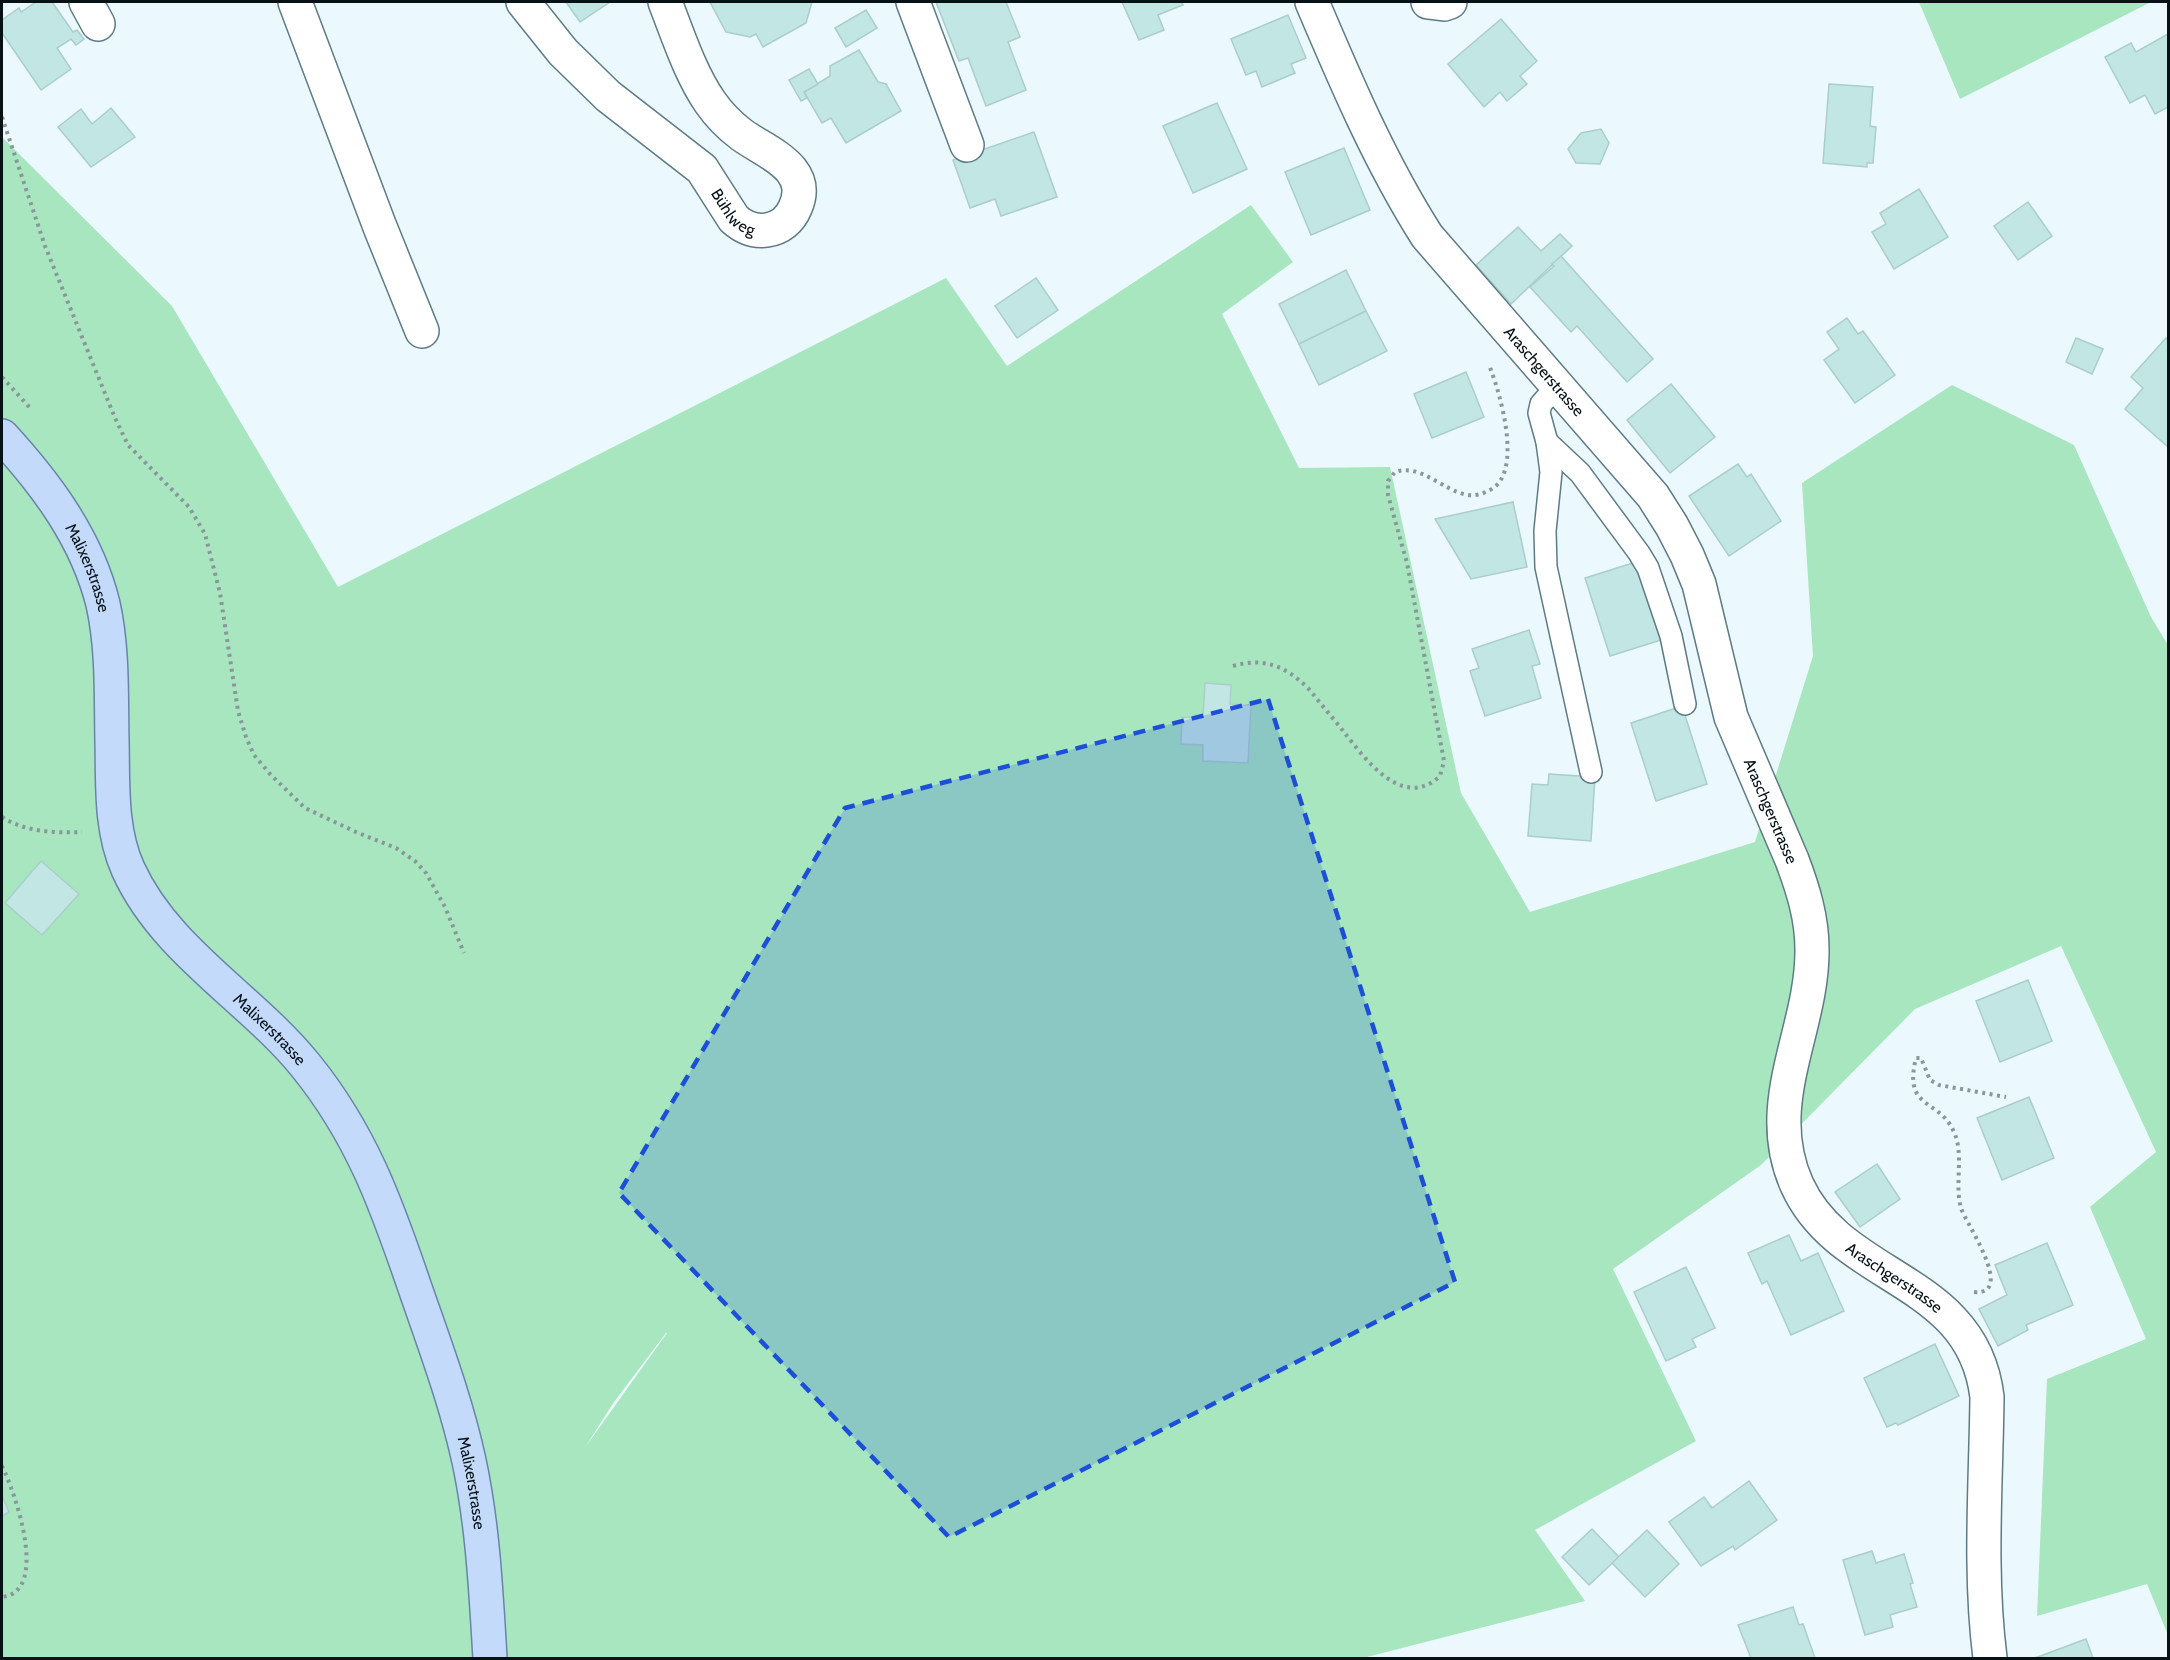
<svg xmlns="http://www.w3.org/2000/svg" width="2170" height="1660" viewBox="0 0 2170 1660" font-family="Cabin,sans-serif">
	<style>
		.green { fill: #a7e6bf; fill-rule: evenodd }
		.building { fill: #c1e6e3; stroke: #aacecc; stroke-width: 1.5 }
		.lines { fill: none; stroke-linecap: round; stroke-linejoin: round }
		.service-casing { stroke: #5d7b87; stroke-width: 24 }
		.minor-casing { stroke: #5d7b87; stroke-width: 36 }
		.tertiary-casing { stroke: #5d7b87; stroke-width: 36 }
		.primary-casing { stroke: #6884aa; stroke-width: 36 }
		.path { stroke: #8a969b; stroke-width: 4; stroke-dasharray: 3 4.5; stroke-linecap: butt }
		.service { stroke: #fff; stroke-width: 21 }
		.minor { stroke: #fff; stroke-width: 33 }
		.tertiary { stroke: #fff; stroke-width: 33 }
		.primary { stroke: #c4dafb; stroke-width: 33 }
		.marked { fill: #1d4ed8; fill-opacity: 0.2; stroke: #1d4ed8; stroke-width: 4.5; stroke-dasharray: 12 8; stroke-linejoin: round }
		.labels { text-anchor: middle; dominant-baseline: central; stroke-width: 6; stroke-linejoin: round; paint-order: stroke }
		.street-label { font-size: 16px; fill: #071217; stroke: #ebf8fd }
	</style>
	<rect width="100%" height="100%" fill="#ebf8fd"/>
	<g class="green">
		<path d="M1919,2h232l-191,97z"/>
		<path d="M2,137l170,169 166,281 608,-309 61,88 244,-161 42,57 -71,52 77,154 91,-1 71,326 69,119 225,-70 58,-186 -11,-173 150,-98 122,60 77,172 17,28v990l-21,-51 -110,32 10,-237 99,-40 -56,-132 66,-55 -95,-206 -146,63 -154,156 -148,104 83,172 -161,89 50,71 -222,57h-1361zM666,1333h1l-83,116 30,-47z"/>
	</g>
	<g class="building">
		<path d="M36,2h16l21,30 4,-2 7,9 -8,6 -5,-6 -14,9 14,21 -30,21 -39,-57v-13l17,-12 2,4z"/>
		<path d="M566,2h44l-30,20z"/>
		<path d="M710,2h102l-6,21 -43,24 -7,-13 -6,3 -24,-5z"/>
		<path d="M936,2h70l14,35 -12,5 18,48 -40,16 -18,-48 -9,3z"/>
		<path d="M1122,2h59l2,3 -25,10 6,15 -25,10z"/>
		<path d="M866,10l11,18 -31,19 -11,-19z"/>
		<path d="M1288,15l18,43 -15,6 4,9 -33,14 -6,-16 -10,4 -15,-36z"/>
		<path d="M1501,19l36,42 -17,15 7,8 -20,17 -7,-9 -16,15 -36,-43z"/>
		<path d="M2168,34v73l-13,7 -10,-19 -15,8 -25,-46 26,-14 5,9z"/>
		<path d="M859,50l19,32 8,2 15,27 -55,32 -15,-25 -9,5 -18,-31 26,-16v-10z"/>
		<path d="M809,69l9,15 -14,8 3,6 -6,3 -12,-21z"/>
		<path d="M1829,84l44,3 -3,39 6,1 -3,36h-6v4l-44,-4z"/>
		<path d="M1217,103l30,66 -54,24 -30,-67z"/>
		<path d="M111,108l24,29 -44,30 -33,-40 23,-18 11,15z"/>
		<path d="M1601,129l8,14 -9,21 -24,-1 -8,-14 13,-16z"/>
		<path d="M1034,132l23,65 -56,19 -6,-17 -25,9 -17,-48z"/>
		<path d="M1344,148l26,62 -59,25 -26,-63z"/>
		<path d="M1919,189l29,48 -54,32 -22,-37 14,-8 -6,-11z"/>
		<path d="M2028,202l24,34 -34,24 -24,-34z"/>
		<path d="M1518,227l23,24 19,-17 12,12 -61,58 -35,-39z"/>
		<path d="M1561,256l92,103 -26,23 -50,-56 -6,6 -41,-45 24,-21 -2,-2z"/>
		<path d="M1346,270l20,41 -67,33 -20,-40z"/>
		<path d="M1036,278l22,32 -41,28 -22,-32z"/>
		<path d="M1366,311l21,40 -68,34 -20,-41z"/>
		<path d="M1847,318l11,16 5,-3 32,44 -40,28 -31,-43 15,-11 -12,-17z"/>
		<path d="M2076,338l27,11 -11,25 -26,-12z"/>
		<path d="M2166,338l2,2v104l-1,2 -42,-37 18,-21 -12,-11z"/>
		<path d="M1466,372l18,45 -52,21 -18,-44z"/>
		<path d="M1671,384l44,53 -45,36 -43,-53z"/>
		<path d="M1738,464l9,13 4,-3 30,47 -52,35 -40,-60z"/>
		<path d="M1513,502l14,65 -56,12 -36,-60z"/>
		<path d="M1636,562l25,78 -51,16 -25,-78z"/>
		<path d="M1529,630l11,34 -8,2 9,32 -56,18 -15,-45 9,-3 -7,-19z"/>
		<path d="M1205,683l26,2 -1,19 21,1 -3,58 -45,-2v-16l-22,-1 1,-27 21,1z"/>
		<path d="M1682,706l25,78 -51,17 -25,-78z"/>
		<path d="M1549,774l46,3 -4,64 -63,-5 4,-52 16,1z"/>
		<path d="M41,861l38,33 -37,41 -37,-32z"/>
		<path d="M2028,980l24,61 -52,21 -24,-61z"/>
		<path d="M2029,1097l25,61 -52,22 -25,-62z"/>
		<path d="M1877,1164l23,35 -40,28 -25,-35z"/>
		<path d="M1789,1235l12,26 17,-8 26,58 -53,24 -24,-54 -5,3 -14,-31z"/>
		<path d="M2047,1243l26,62 -47,20 2,5 -30,16 -19,-37 28,-14 -12,-30z"/>
		<path d="M1686,1267l29,61 -23,11 4,8 -30,14 -32,-69z"/>
		<path d="M1935,1344l24,52 -61,29 -2,-2 -9,4 -23,-49z"/>
		<path d="M1749,1481l28,39 -42,30 -2,-4 -32,20 -32,-44 35,-25 8,11z"/>
		<path d="M2,1496l7,16 -7,4z"/>
		<path d="M1592,1529l27,28 -30,28 -27,-28z"/>
		<path d="M1647,1530l32,34 -34,33 -33,-34z"/>
		<path d="M1872,1551l4,12 28,-9 9,29 -3,1 7,23 -27,8 3,12 -28,8 -22,-75z"/>
		<path d="M1793,1607l6,18 4,-1 12,34h-64l-13,-33z"/>
		<path d="M2086,1639l7,19h-58z"/>
	</g>
	<g class="lines">
		<defs>
			<g id="service">
				<path d="M1557,386l-16,18 -2,9 8,29 4,30 -6,59 1,36 45,205"/>
				<path d="M1547,442l33,31 59,80 9,15 23,68 14,68"/>
			</g>
			<g id="minor">
				<path d="M86,2l12,22"/>
				<path d="M295,2l85,225 42,104"/>
				<path id="s1" d="M523,2l40,50 45,44 94,73 32,50c9,8 20,13 33,11 13,-2 23,-10 28,-22 18,-40 -28,-55 -53,-73 -12,-9 -23,-20 -32,-33 -20,-29 -32,-67 -45,-100"/>
				<path d="M913,2l54,143"/>
				<path d="M1428,2l16,2 6,-2"/>
			</g>
			<g id="tertiary">
				<path id="s2" d="M1312,2c34,80 68,160 115,234l226,260 19,30 15,29 12,29 32,133 61,143c11,29 20,58 20,89 1,81 -52,154 -15,236 44,97 176,91 190,212 -1,87 -8,174 3,261"/>
			</g>
			<g id="primary">
				<path id="s3" d="M2,436c45,49 85,103 101,168 10,45 8,91 9,137 1,42 -2,88 16,128 37,82 123,129 178,197 55,68 80,137 108,219 20,58 42,116 55,176 14,65 17,132 21,197"/>
			</g>
		</defs>
		<use href="#service" class="service-casing"/>
		<use href="#minor" class="minor-casing"/>
		<use href="#tertiary" class="tertiary-casing"/>
		<use href="#primary" class="primary-casing"/>
		<g class="path">
			<path d="M2,117l43,129 70,172 13,27 61,62 16,27 15,59 18,118 8,26 8,18 16,19 35,34 51,24 40,16 19,13 11,12 19,34 19,46"/>
			<path d="M2,377l29,32"/>
			<path d="M1233,666c31,-9 52,0 75,22 12,15 24,29 36,44 21,27 59,79 96,44l4,-15 -37,-198 -19,-68v-14l7,-9c26,-9 48,19 73,23 7,1 15,-1 22,-5 34,-17 10,-98 -1,-125"/>
			<path d="M2,817c23,15 52,16 80,15"/>
			<path d="M1974,1292c43,4 -10,-72 -13,-84 -7,-25 4,-55 -8,-78 -15,-32 -50,-20 -37,-72h5l9,22 9,5 67,12"/>
			<path d="M2,1466c13,26 48,126 0,131"/>
		</g>
		<use href="#service" class="service"/>
		<use href="#minor" class="minor"/>
		<use href="#tertiary" class="tertiary"/>
		<use href="#primary" class="primary"/>
	</g>
	<path class="marked" d="M1268,699l187,583 -506,255 -330,-344 226,-385z"/>
	<g class="labels">
		<g class="street-label">
			<text stroke="none"><textPath href="#s1" startOffset="300">Bühlweg</textPath></text>
			<text stroke="none"><textPath href="#s2" startOffset="440">Araschgerstrasse</textPath></text>
			<text stroke="none"><textPath href="#s3" startOffset="159">Malixerstrasse</textPath></text>
			<text stroke="none"><textPath href="#s2" startOffset="944">Araschgerstrasse</textPath></text>
			<text stroke="none"><textPath href="#s3" startOffset="681">Malixerstrasse</textPath></text>
			<text stroke="none"><textPath href="#s2" startOffset="1466">Araschgerstrasse</textPath></text>
			<text stroke="none"><textPath href="#s3" startOffset="1185">Malixerstrasse</textPath></text>
		</g>
	</g>
	<rect width="2170" height="1660" fill="none" stroke="#071217" stroke-width="6"/>
</svg>
